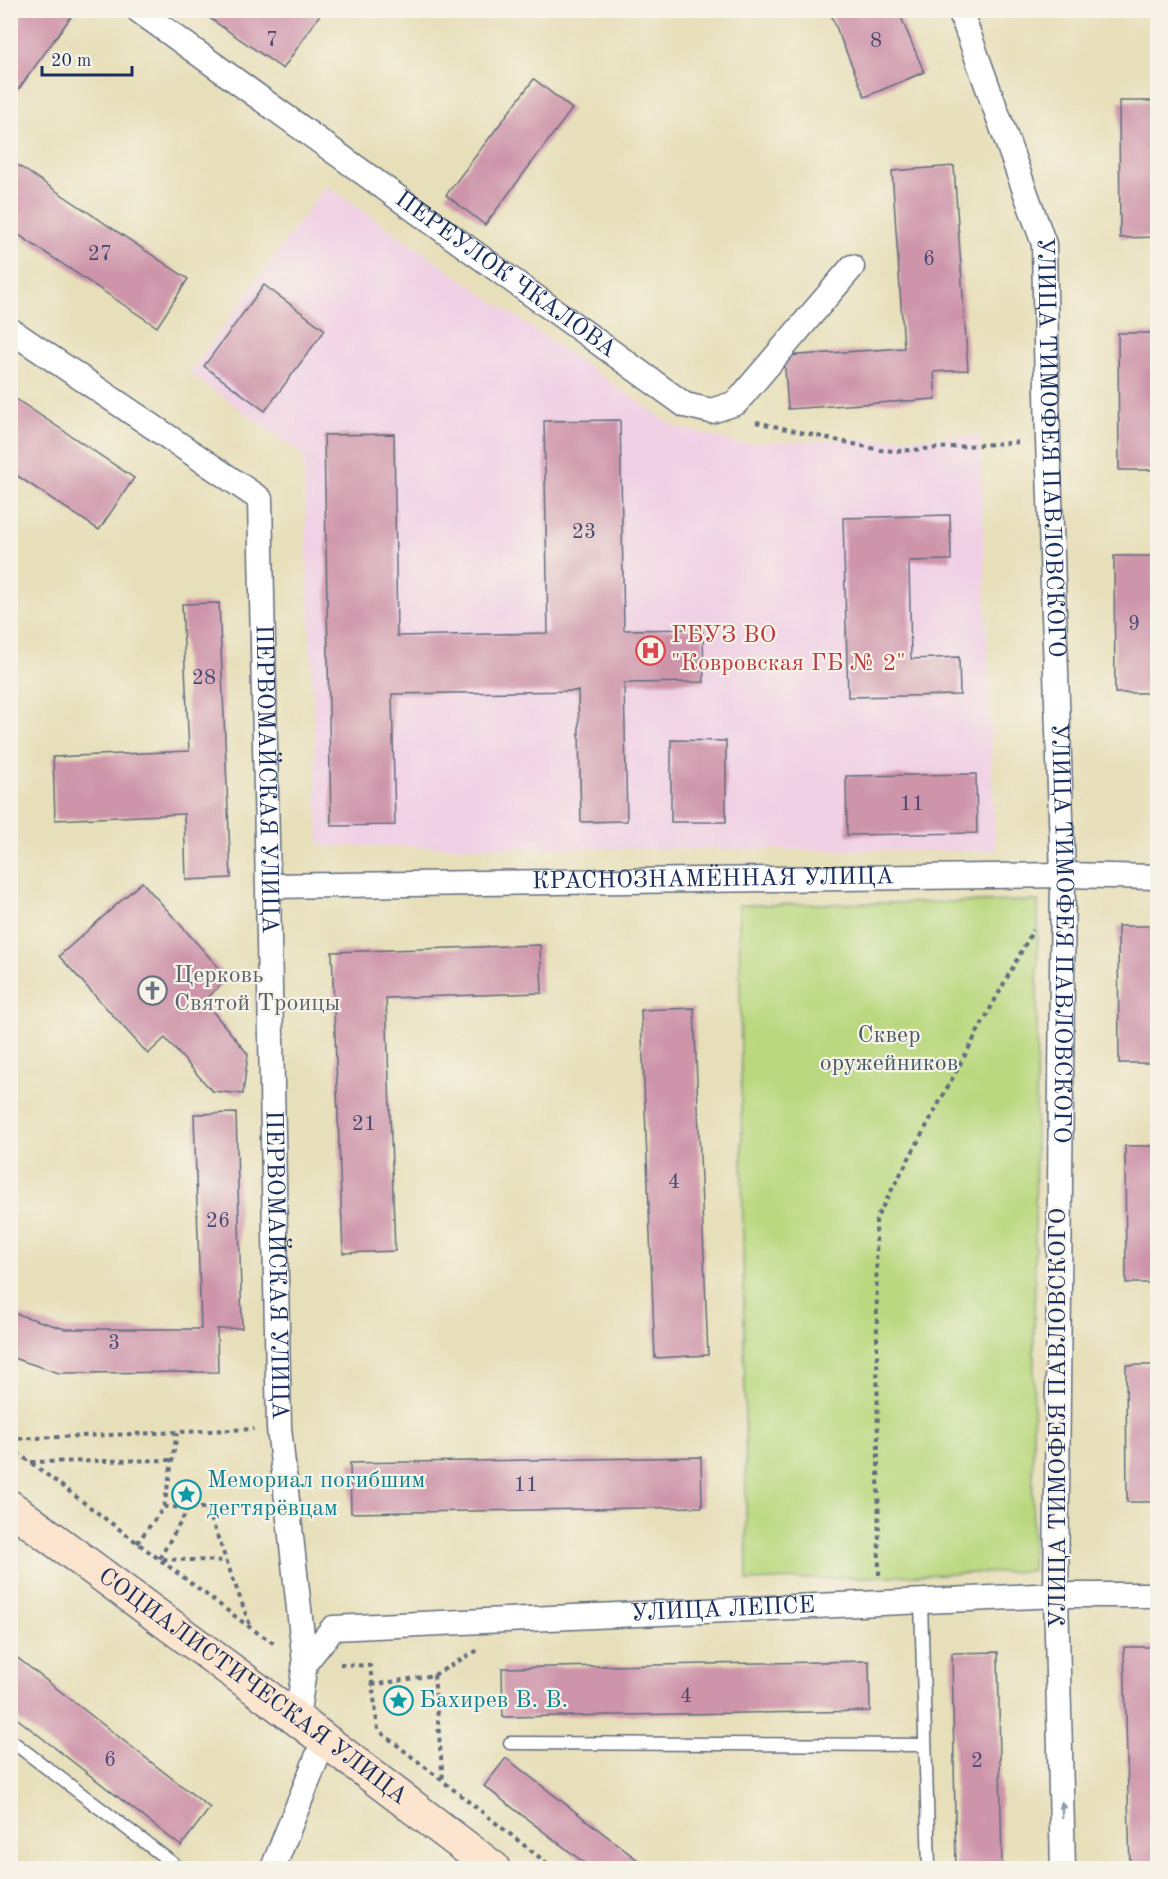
<svg xmlns="http://www.w3.org/2000/svg" width="1168" height="1879" viewBox="0 0 1168 1879" font-family="'Old Standard TT',serif">
	<style>
		.built { fill: #f0d0e5 }
		.green { fill: #bad87f; stroke: #6a846e; stroke-width: 1.5 }
		.building { fill: #ce95aa }
		.lines { fill: none; stroke-linecap: round; stroke-linejoin: round }
		.lane-casing { stroke: #626d7e; stroke-width: 15 }
		.street-casing { stroke: #626d7e; stroke-width: 27 }
		.secondary-casing { stroke: #626d7e; stroke-width: 36 }
		.path { stroke: #626d7e; stroke-width: 4; stroke-dasharray: 4.5 4.5; stroke-linecap: butt }
		.lane { stroke: #fff; stroke-width: 12 }
		.street { stroke: #fff; stroke-width: 24 }
		.secondary { stroke: #fce5cf; stroke-width: 33 }
		.oneway { fill: #8d97ae }
		.labels { text-anchor: middle; dominant-baseline: central; stroke-width: 4.5; stroke-linejoin: round; paint-order: stroke }
		.number-label { font-size: 21px; fill: #484871 }
		.street-label { font-size: 24px; fill: #1b2f5e; stroke: #f7f3e8 }
		.health-label { font-size: 24px; fill: #be3a42; stroke: #f7f3e8; text-anchor: start }
		.worship-label { font-size: 24px; fill: #5b616d; stroke: #f7f3e8; text-anchor: start }
		.park-label { font-size: 24px; fill: #435966; stroke: #f7f3e8 }
		.culture-label { font-size: 24px; fill: #0d838f; stroke: #f7f3e8; text-anchor: start }
	</style>
	<rect width="100%" height="100%" fill="#f7f3e8"/>
	<filter id="ink" filterUnits="userSpaceOnUse"><feTurbulence type="fractalNoise" baseFrequency=".0167" numOctaves="2"/><feDisplacementMap in="SourceGraphic" scale="12" xChannelSelector="R" yChannelSelector="G"/><feConvolveMatrix kernelMatrix="1 2 1 2 8 2 1 2 1" color-interpolation-filters="sRGB"/></filter>
	<filter id="wash" filterUnits="userSpaceOnUse"><feTurbulence type="fractalNoise" baseFrequency=".008" numOctaves="4" result="noise"/><feDisplacementMap in="SourceGraphic" scale="24" xChannelSelector="R" yChannelSelector="G"/><feGaussianBlur stdDeviation="1.35" result="paint"/><feColorMatrix in="noise" values="0 0 0 0 0 0 0 0 0 0 0 0 0 0 0 0 0 1.4 0 .05"/><feComposite in="paint" operator="in"/></filter>
	<g filter="url(#wash)">
		<rect width="100%" height="100%" fill="#e7dfb9"/>
		<path class="built" d="M326,185l349,242 64,16 241,-7 15,415 -676,-5 -16,-391 -113,-82z"/>
		<path class="green" d="M1038,901l-6,670 -285,10 -8,-676z"/>
		<g id="blocks">
			<g class="building">
				<path d="M10,10h66l-66,91z"/>
				<path d="M198,10h125l-40,59z"/>
				<path d="M829,10h69l26,62 -59,25z"/>
				<path d="M534,79l38,30 -87,116 -39,-30z"/>
				<path d="M1119,101h39v136l-38,1z"/>
				<path d="M10,160l178,119 -31,48 -147,-98z"/>
				<path d="M954,166l14,204 -34,2 2,27 -148,10 -4,-53 120,-8 -12,-177z"/>
				<path d="M264,285l61,45 -60,81 -61,-45z"/>
				<path d="M1118,333h40v137h-39z"/>
				<path d="M10,395l124,83 -35,52 -89,-59z"/>
				<path d="M620,420l4,210 79,-1 1,53 -80,1 3,138 -46,1 -3,-131 -186,3 3,131 -64,1 -7,-391 70,-1 3,202 151,-3 -4,-212z"/>
				<path d="M950,515l1,45 -42,1 2,98 48,-2 1,38 -112,2 -5,-179z"/>
				<path d="M1114,556h40l1,137h-40z"/>
				<path d="M219,603l12,275 -45,2 -2,-66 -129,6 -2,-63 136,-6 -7,-147z"/>
				<path d="M671,740l55,1v81h-55z"/>
				<path d="M976,774l1,59 -130,2 -1,-59z"/>
				<path d="M142,882l86,96 -24,23 44,53 -5,40 -31,-3 -47,-53 -17,16 -89,-98z"/>
				<path d="M1118,926h40v137h-39z"/>
				<path d="M540,945l2,48 -156,5 9,253 -52,2 -11,-301z"/>
				<path d="M694,1008l14,347 -53,3 -14,-348z"/>
				<path d="M236,1113l6,215 -25,1 1,43 -159,1 -49,-16v-45l55,17h136l-7,-215z"/>
				<path d="M1125,1146h33v137h-32z"/>
				<path d="M1126,1365h32v137h-31z"/>
				<path d="M701,1457l1,50 -351,6 -1,-50z"/>
				<path d="M1124,1647h34v221h-28z"/>
				<path d="M10,1652l200,156 -29,38 -171,-133z"/>
				<path d="M998,1652l4,216h-46l-4,-215z"/>
				<path d="M869,1661l1,50 -367,6 -1,-49z"/>
				<path d="M506,1758l142,110h-57l-107,-82z"/>
			</g>
		</g>
	</g>
	<g filter="url(#ink)">
		<use href="#blocks" fill-opacity="0" stroke="#626d7e" stroke-width="1.5"/>
		<g class="lines">
			<defs>
				<g id="lane">
					<path d="M921,1602l8,266"/>
					<path d="M10,1740l169,128"/>
					<path d="M510,1743l415,2"/>
				</g>
				<g id="street">
					<path id="s1" d="M138,10l547,395 26,6 25,-8 116,-136"/>
					<path id="s2" d="M960,10l84,234 4,196 15,435 -7,720 7,273"/>
					<path id="s3" d="M10,330l250,169 19,929 26,235 -8,56"/>
					<path id="s4" d="M269,886l794,-11 95,2"/>
					<path id="s5" d="M305,1663l28,-35 723,-33h102"/>
					<path d="M273,1868l51,-128"/>
				</g>
				<g id="secondary">
					<path id="s6" d="M10,1507l287,212 196,149"/>
				</g>
			</defs>
			<use href="#lane" class="lane-casing"/>
			<use href="#street" class="street-casing"/>
			<use href="#secondary" class="secondary-casing"/>
			<g class="path">
				<path d="M756,422l124,28 18,1 123,-9"/>
				<path d="M10,1439l244,-10"/>
				<path d="M10,1447l242,182 23,15"/>
				<path d="M31,1462l143,-2"/>
				<path d="M164,1507l13,-74"/>
				<path d="M189,1508l-30,51 67,2"/>
				<path d="M137,1543l27,-36 43,1 44,120"/>
				<path d="M879,1575l-3,-356 157,-289"/>
				<path d="M340,1664l30,2 8,64 175,138"/>
				<path d="M434,1675l9,106"/>
				<path d="M372,1685l62,-10 44,-25"/>
			</g>
			<use href="#lane" class="lane"/>
			<use href="#street" class="street"/>
			<use href="#secondary" class="secondary"/>
		</g>
		<defs><path id="oneway-solid" d="M-6-.8H1V-3.2L6.5 0L1 3.2V.8H-6Z" transform="scale(1.5)"/></defs>
		<use class="oneway" href="#oneway-solid" transform="translate(1062 1810) rotate(-91)"/>
	</g>
	<defs>
		<symbol id="hospital-ring" viewBox="-11 -11 22 22"><circle r="9.5" fill="#f7f3e8" stroke="#e0444e" stroke-width="1.5"/><path d="M-5-5h3v3.5h4V-5h3V5h-3V1.5h-4V5h-3Z" fill="#e0444e"/></symbol>
		<symbol id="church-ring" viewBox="-11 -11 22 22"><circle r="9.5" fill="#f7f3e8" stroke="#6b7280" stroke-width="1.5"/><path d="M-1.2-6h2.4v3.5h3.3v2.4h-3.3V6h-2.4V-.1h-3.3v-2.4h3.3Z" fill="#6b7280"/></symbol>
		<symbol id="sight-ring" viewBox="-11 -11 22 22"><circle r="9.5" fill="#f7f3e8" stroke="#0f9aa8" stroke-width="1.5"/><path d="M0-6L1.8-2.2L6-1.7L2.9 1.2L3.7 5.4L0 3.3L-3.7 5.4L-2.9 1.2L-6-1.7L-1.8-2.2Z" fill="#0f9aa8"/></symbol>
	</defs>
	<g fill-rule="evenodd">
		<use href="#hospital-ring" x="634" y="634" width="33" height="33"/>
		<use href="#church-ring" x="136" y="974" width="33" height="33"/>
		<use href="#sight-ring" x="170" y="1478" width="33" height="33"/>
		<use href="#sight-ring" x="382" y="1684" width="33" height="33"/>
	</g>
	<g class="labels">
		<g class="number-label">
			<text x="272" y="40">7</text>
			<text x="876" y="41">8</text>
			<text x="100" y="254">27</text>
			<text x="929" y="259">6</text>
			<text x="584" y="532">23</text>
			<text x="1134" y="624">9</text>
			<text x="204" y="678">28</text>
			<text x="912" y="804">11</text>
			<text x="364" y="1124">21</text>
			<text x="674" y="1182">4</text>
			<text x="218" y="1221">26</text>
			<text x="114" y="1343">3</text>
			<text x="526" y="1485">11</text>
			<text x="686" y="1696">4</text>
			<text x="110" y="1760">6</text>
			<text x="977" y="1761">2</text>
		</g>
		<g class="street-label">
			<text stroke="none"><textPath href="#s1" startOffset="453">ПЕРЕУЛОК ЧКАЛОВА</textPath></text>
			<text stroke="none"><textPath href="#s2" startOffset="452">УЛИЦА ТИМОФЕЯ ПАВЛОВСКОГО</textPath></text>
			<text stroke="none"><textPath href="#s3" startOffset="582">ПЕРВОМАЙСКАЯ УЛИЦА</textPath></text>
			<text stroke="none"><textPath href="#s4" startOffset="444">КРАСНОЗНАМЁННАЯ УЛИЦА</textPath></text>
			<text stroke="none"><textPath href="#s2" startOffset="938">УЛИЦА ТИМОФЕЯ ПАВЛОВСКОГО</textPath></text>
			<text stroke="none"><textPath href="#s3" startOffset="1068">ПЕРВОМАЙСКАЯ УЛИЦА</textPath></text>
			<text transform="translate(1059 1418) rotate(-90)">УЛИЦА ТИМОФЕЯ ПАВЛОВСКОГО</text>
			<text stroke="none"><textPath href="#s5" startOffset="435">УЛИЦА ЛЕПСЕ</textPath></text>
			<text stroke="none"><textPath href="#s6" startOffset="302">СОЦИАЛИСТИЧЕСКАЯ УЛИЦА</textPath></text>
		</g>
		<g class="health-label">
			<text x="671" y="636">ГБУЗ ВО<tspan x="671" dy="28">"Ковровская ГБ № 2"</tspan></text>
		</g>
		<g class="worship-label">
			<text x="174" y="976">Церковь<tspan x="174" dy="28">Святой Троицы</tspan></text>
		</g>
		<g class="park-label">
			<text x="889" y="1036">Сквер<tspan x="889" dy="28">оружейников</tspan></text>
		</g>
		<g class="culture-label">
			<text x="207" y="1481">Мемориал погибшим<tspan x="207" dy="28">дегтярёвцам</tspan></text>
			<text x="419" y="1701">Бахирев В. В.</text>
		</g>
	</g>
	<rect width="1168" height="1879" fill="none" stroke="#f7f3e8" stroke-width="36"/>
	<path d="M42 66v9h90v-9" fill="none" stroke="#1b2f5e" stroke-width="3"/>
	<text x="51" y="66" font-size="18" fill="#1b2f5e" stroke="#f7f3e8" stroke-width="4.5" paint-order="stroke">20 m</text>
</svg>
